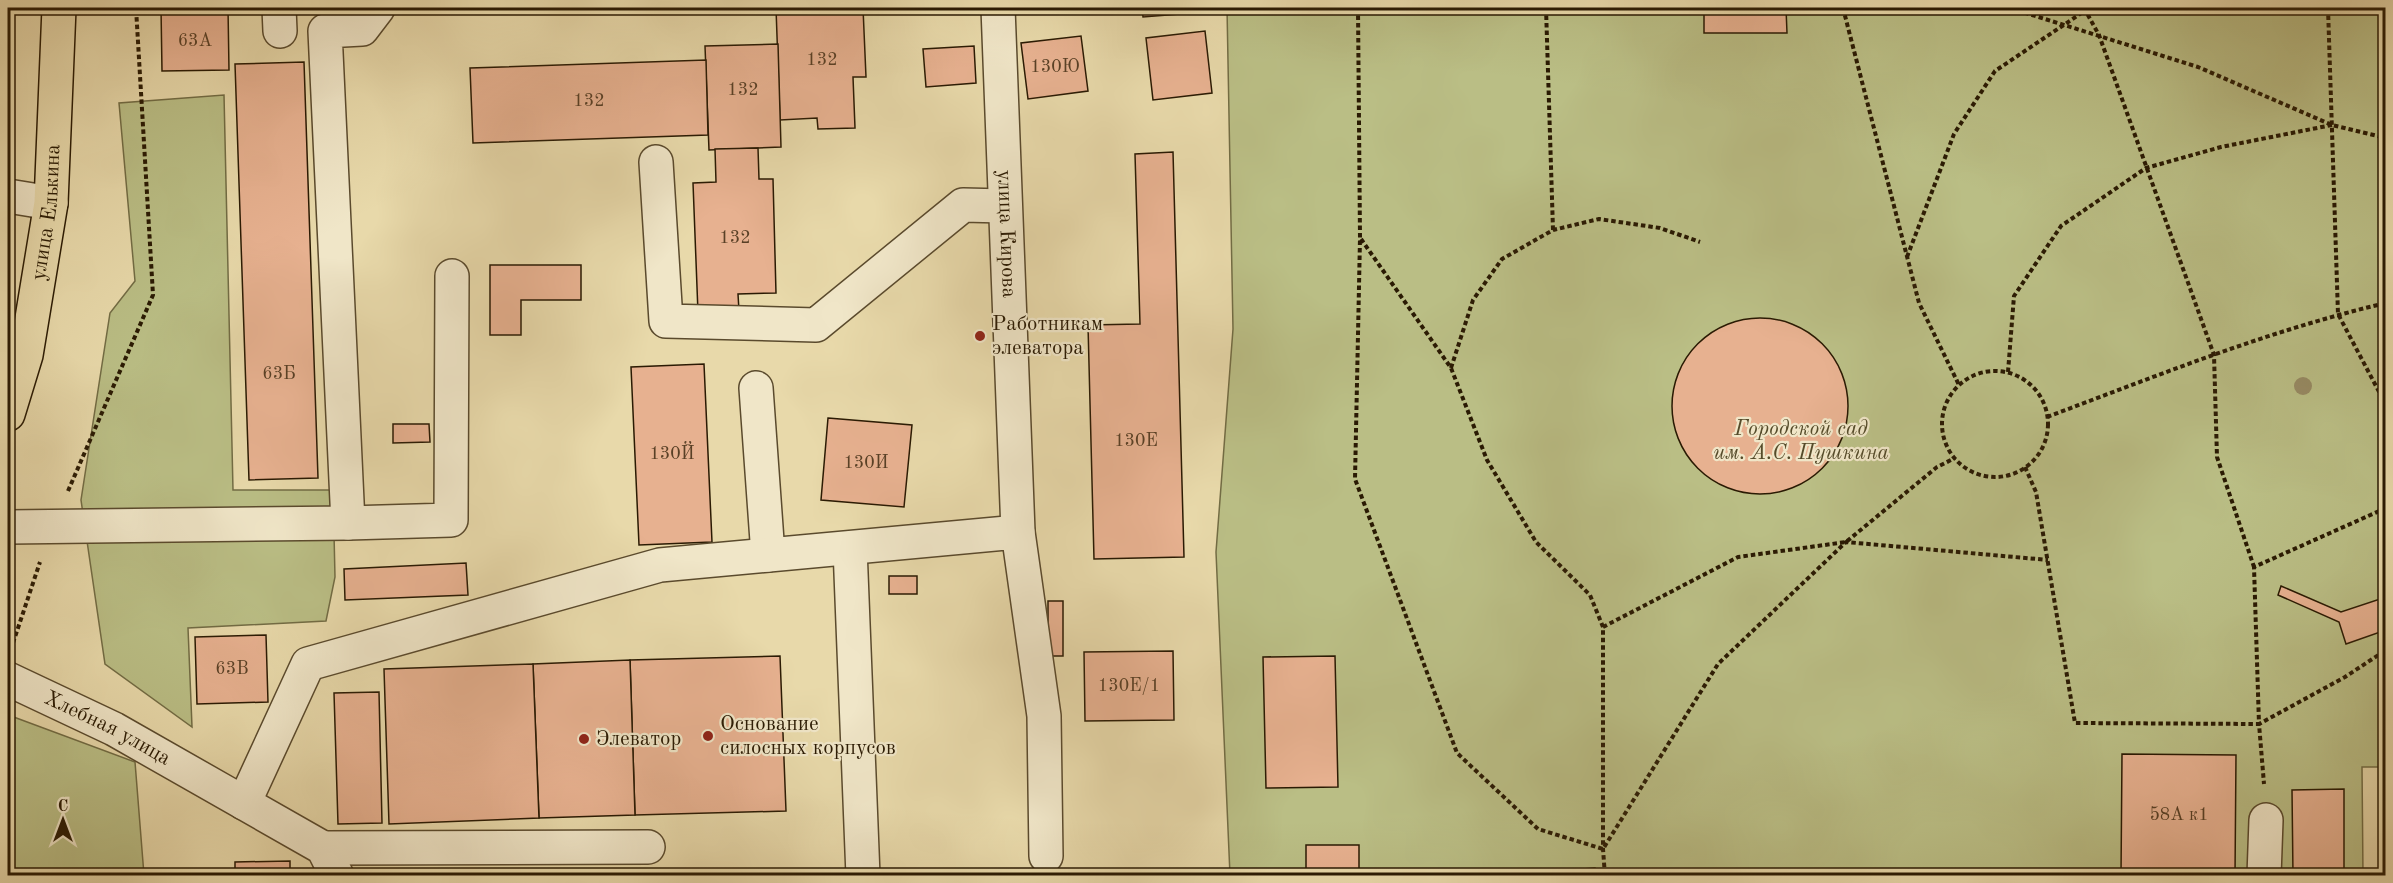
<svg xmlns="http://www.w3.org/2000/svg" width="2393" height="883" viewBox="0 0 2393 883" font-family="'Old Standard TT',serif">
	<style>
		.green { fill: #babe85; stroke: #726c44; stroke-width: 1.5 }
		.building { fill: #e7b190; stroke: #2a1a03; stroke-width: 1.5 }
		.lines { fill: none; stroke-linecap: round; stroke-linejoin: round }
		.minor-casing { stroke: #5a4a2d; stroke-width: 36 }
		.major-casing { stroke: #2a1a03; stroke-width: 36 }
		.path { stroke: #2a1a03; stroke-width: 4; stroke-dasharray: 4.5 3; stroke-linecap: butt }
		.minor { stroke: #f0e6c8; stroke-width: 33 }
		.major { stroke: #e8d9aa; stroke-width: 33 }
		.tree { fill: #978b64 }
		.poi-dot { fill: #8f2418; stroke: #f0e6c8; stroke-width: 2 }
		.labels { text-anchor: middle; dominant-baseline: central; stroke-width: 4.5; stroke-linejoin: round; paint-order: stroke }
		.number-label { font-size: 18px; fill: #594026 }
		.street-label { font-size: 21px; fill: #2a1a03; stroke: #f0e6c8 }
		.poi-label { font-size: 21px; fill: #2a1a03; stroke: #f0e6c8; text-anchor: start }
		.park-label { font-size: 21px; font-style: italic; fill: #554b2a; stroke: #f0e6c8 }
	</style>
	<rect width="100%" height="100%" fill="#e8d9aa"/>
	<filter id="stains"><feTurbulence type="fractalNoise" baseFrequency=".00333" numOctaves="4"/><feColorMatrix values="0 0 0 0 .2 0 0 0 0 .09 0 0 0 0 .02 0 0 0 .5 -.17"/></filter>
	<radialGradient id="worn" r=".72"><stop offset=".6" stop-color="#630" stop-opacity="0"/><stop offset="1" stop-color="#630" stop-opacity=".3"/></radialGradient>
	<g class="green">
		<path d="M1227,8h1158l1,759h-24l1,108h-1133l-14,-323 17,-223z"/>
		<path d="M224,95l9,395h100l2,87 -9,44 -138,7 4,99 -87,-63 -24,-164 29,-187 25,-32 -16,-178z"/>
		<path d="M11,716l124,46 9,113h-136v-147z"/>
	</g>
	<g class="building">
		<path d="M161,8h67l1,62 -67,1z"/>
		<path d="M776,8h87l3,69h-13l2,51 -37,1 -1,-11 -37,2z"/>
		<path d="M1142,8h62l1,4 -62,5z"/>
		<path d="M1704,8h82l1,25h-83z"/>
		<path d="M1205,31l7,62 -59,7 -7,-62z"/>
		<path d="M1081,36l7,55 -60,8 -7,-56z"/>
		<path d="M778,44l3,103 -72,3 -4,-104z"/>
		<path d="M974,46l2,37 -50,4 -3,-38z"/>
		<path d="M706,60l2,75 -235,8 -3,-75z"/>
		<path d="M304,62l14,416 -69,2 -14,-416z"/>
		<path d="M758,148l1,31h14l3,114 -38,1 1,17 -41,2 -5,-130 23,-1 -1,-33z"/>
		<path d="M1173,152l11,405 -90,2 -6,-234 52,-1 -5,-170z"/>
		<path d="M490,265h91v35h-60v35h-31z"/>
		<circle cx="1760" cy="406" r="88"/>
		<path d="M704,364l8,178 -73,3 -8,-178z"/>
		<path d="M828,418l84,7 -8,82 -83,-7z"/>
		<path d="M393,424h36l1,18 -37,1z"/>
		<path d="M466,563l2,32 -123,5 -1,-31z"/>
		<rect x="889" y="576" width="28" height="18"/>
		<path d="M2281,586l60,26 45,-15v33l-40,14 -7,-22 -61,-27z"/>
		<rect x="1048" y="601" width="15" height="55"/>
		<path d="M266,635l2,67 -71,2 -2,-67z"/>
		<path d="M1173,651l1,69 -89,1 -1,-69z"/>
		<path d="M780,656l6,155 -151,4 -5,-155z"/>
		<path d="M1335,656l3,131 -72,1 -3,-131z"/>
		<path d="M630,660l5,155 -96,3 -6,-154z"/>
		<path d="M533,664l6,154 -150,6 -5,-155z"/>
		<path d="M379,692l3,131 -44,1 -4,-131z"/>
		<path d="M2122,754l114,1 -1,121h-114z"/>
		<path d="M2344,789v87h-51l-1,-86z"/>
		<rect x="1306" y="845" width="53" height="31"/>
		<path d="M290,861v15h-55v-14z"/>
		<path d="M1595,868l1,8h-25l-1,-6z"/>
	</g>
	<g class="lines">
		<defs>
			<g id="minor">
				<path d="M279,8l1,23"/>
				<path id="s1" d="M998,8l20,524"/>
				<path d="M656,162l10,159 150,4 147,-120 42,1"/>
				<path d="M8,196l43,7"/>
				<path d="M756,388l12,167"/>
				<path d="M348,523l103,-3 1,-244"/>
				<path d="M8,527l340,-4 -23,-492 37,-2 16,-21"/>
				<path d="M850,548l13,328"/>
				<path id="s2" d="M8,679l106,50 209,119 14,28"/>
				<path d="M244,803l64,-139 352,-99 358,-33 26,184 2,140"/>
				<path d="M323,848l325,-1"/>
				<path d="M2264,876l2,-56"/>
			</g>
			<g id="major">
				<path id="s3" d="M8,414l18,-59 25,-152 8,-195"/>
			</g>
		</defs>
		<use href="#minor" class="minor-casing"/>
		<use href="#major" class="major-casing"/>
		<g class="path">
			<path d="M1358,8l2,230 -5,241 102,274 81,76 65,20 115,-185 128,-122 202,18"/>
			<path d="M1546,8l7,222"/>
			<path d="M1843,8l76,295 40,82"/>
			<path d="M2010,8l188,59 134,58 54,13"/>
			<path d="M2084,8l15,27 115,320 3,102 37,110"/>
			<path d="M2328,8l10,306 48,91"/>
			<path d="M1361,239l90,129 36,92 49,82 54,53 13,32v222l2,27"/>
			<path d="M1907,257l47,-123 41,-63 94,-63"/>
			<path d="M1451,368l22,-68 29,-41 51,-29 46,-11 61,9 40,14"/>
			<circle cx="1995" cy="424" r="53"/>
			<path d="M2008,372l6,-76 47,-70 85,-58 75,-21 111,-22"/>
			<path d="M2047,417c112,-42 223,-87 339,-114"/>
			<path d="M2025,467l11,25 39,231 184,1 5,60"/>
			<path d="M68,491l85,-196 -17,-287"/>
			<path d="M2386,508l-132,59 5,157 86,-47 41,-27"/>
			<path d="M1603,627l135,-70 108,-15 91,-75 18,-9"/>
			<path d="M13,643l27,-81"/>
		</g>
		<use href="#minor" class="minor"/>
		<use href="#major" class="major"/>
	</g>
	<circle class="tree" cx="2303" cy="386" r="9"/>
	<g class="poi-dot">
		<circle cx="980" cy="336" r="6"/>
		<circle cx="708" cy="736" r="6"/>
		<circle cx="584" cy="739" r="6"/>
	</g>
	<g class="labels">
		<g class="number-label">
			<text x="195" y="41">63А</text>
			<text x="822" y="60">132</text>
			<text x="1055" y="67">130Ю</text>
			<text x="743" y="90">132</text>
			<text x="589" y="101">132</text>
			<text x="735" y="238">132</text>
			<text x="279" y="374">63Б</text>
			<text x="1136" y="441">130Е</text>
			<text x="672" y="454">130Й</text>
			<text x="866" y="463">130И</text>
			<text x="232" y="669">63В</text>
			<text x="1129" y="686">130Е/1</text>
			<text x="2179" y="815">58А к1</text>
		</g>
		<g class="street-label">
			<text stroke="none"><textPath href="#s3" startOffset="206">улица Елькина</textPath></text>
			<text stroke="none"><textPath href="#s1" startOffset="226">улица Кирова</textPath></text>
			<text stroke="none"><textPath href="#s2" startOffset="111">Хлебная улица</textPath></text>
		</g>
		<g class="poi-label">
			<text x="992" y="324">Работникам<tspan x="992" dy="24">элеватора</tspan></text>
			<text x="720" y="724">Основание<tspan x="720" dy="24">силосных корпусов</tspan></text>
			<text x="596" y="739">Элеватор</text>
		</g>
		<g class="park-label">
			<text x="1801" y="429">Городской сад<tspan x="1801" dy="24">им. А.С. Пушкина</tspan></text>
		</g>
	</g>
	<rect width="2393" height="883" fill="none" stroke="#e8d9aa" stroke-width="30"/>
	<rect x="9" y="9" width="2375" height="865" fill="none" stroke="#2a1a03" stroke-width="3"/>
	<rect x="15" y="15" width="2363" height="853" fill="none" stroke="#2a1a03" stroke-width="1.5"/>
	<g transform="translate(63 820)" stroke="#f0e6c8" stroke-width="4.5" paint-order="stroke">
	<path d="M0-4.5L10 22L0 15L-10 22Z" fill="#2a1a03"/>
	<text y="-9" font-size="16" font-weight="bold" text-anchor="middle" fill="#2a1a03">С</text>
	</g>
	<rect width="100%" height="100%" filter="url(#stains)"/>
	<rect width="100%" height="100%" fill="url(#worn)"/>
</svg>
